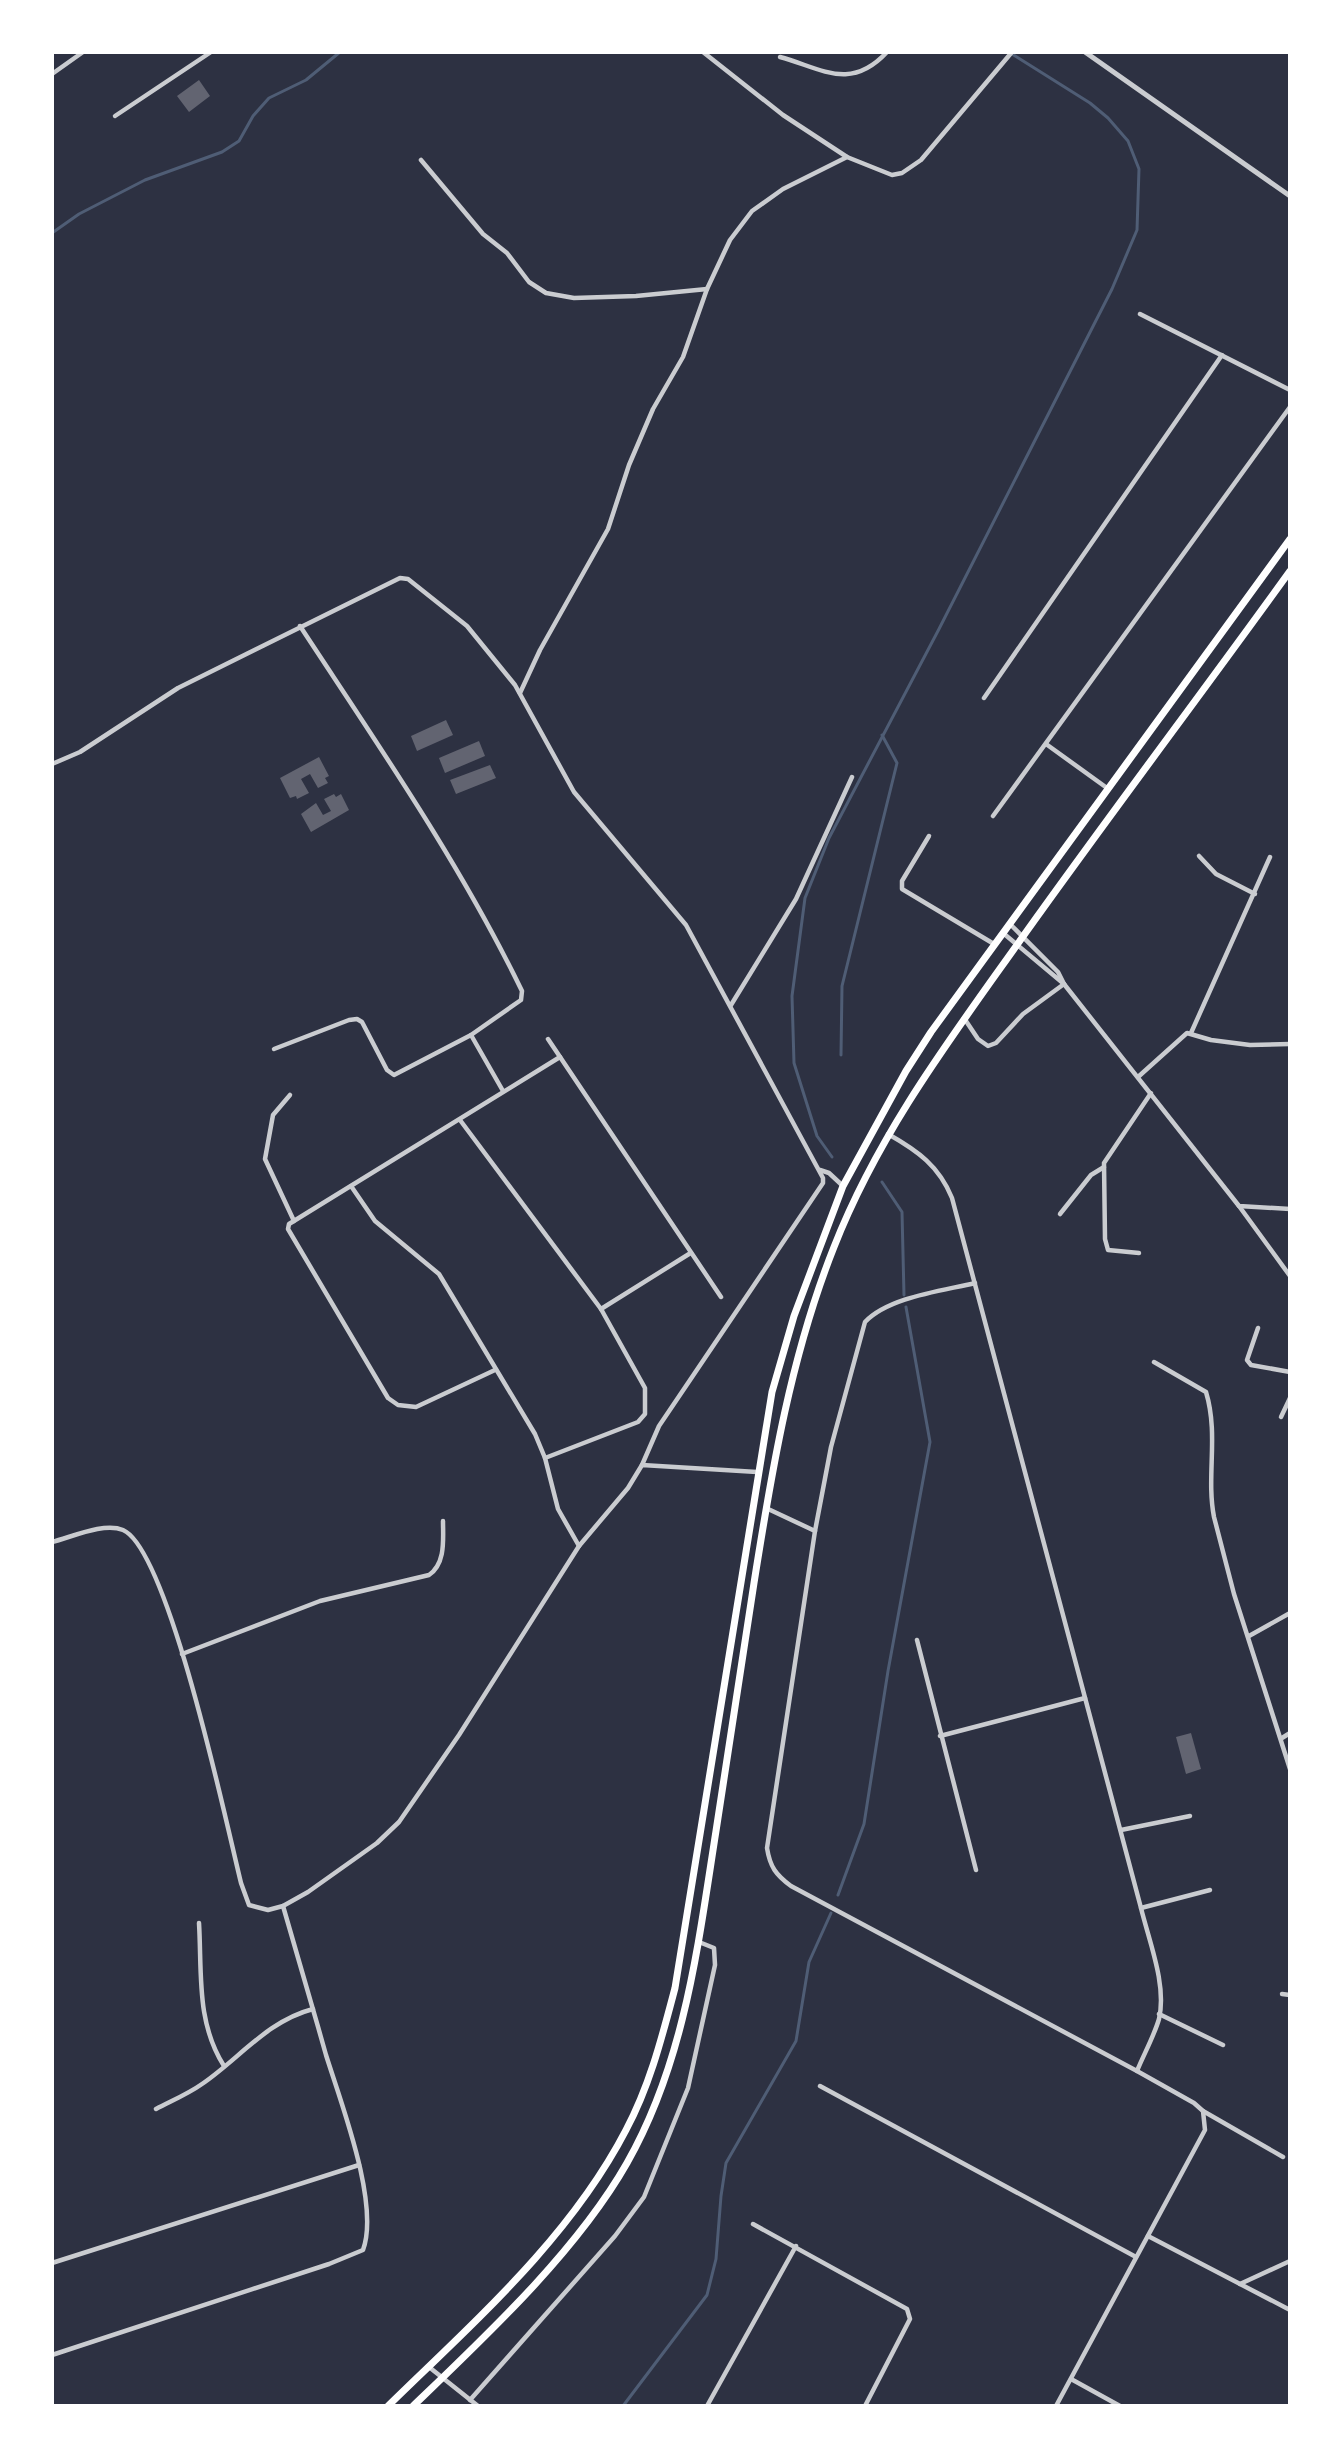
<svg xmlns="http://www.w3.org/2000/svg" width="1342" height="2458" viewBox="0 0 1342 2458" font-family="Helvetica,sans-serif">
	<style>
		.lines { fill: none; stroke-linecap: round; stroke-linejoin: round }
		.stream { stroke: #4f5d75; stroke-width: 3 }
		.building { fill: #626471 }
		.minor { stroke: #caccd0; stroke-width: 4.5 }
		.tertiary { stroke: #caccd0; stroke-width: 5 }
		.primary { stroke: #fff; stroke-width: 7 }
	</style>
	<rect width="100%" height="100%" fill="#2d3142"/>
	<g class="lines">
		<g class="stream">
			<path d="M52,233l27,-19 66,-34 77,-28 17,-11 14,-25 16,-18 37,-18 34,-28"/>
			<path d="M841,1055l1,-69 55,-223 -15,-28"/>
			<path d="M832,1157l-15,-21 -23,-73 -2,-67 13,-98 24,-60 110,-209 173,-340 25,-59 2,-61 -11,-28 -20,-23 -18,-15 -78,-49"/>
			<path d="M882,1182l20,30 2,83"/>
			<path d="M838,1895l26,-71 24,-153 42,-229 -24,-135"/>
			<path d="M623,2406l84,-111 9,-36 5,-63 5,-33 70,-122 13,-79 22,-49"/>
		</g>
	</g>
	<g class="building">
		<path d="M199,80l11,16 -21,16 -12,-16z"/>
		<path d="M446,720l7,15 -36,16 -6,-15z"/>
		<path d="M479,741l6,15 -40,17 -6,-15z"/>
		<path d="M319,757l10,19 -4,2 3,5 -10,5 -8,-14 -9,5 8,14 -12,6 -1,-3 -6,2 -10,-20z"/>
		<path d="M490,765l6,13 -40,16 -6,-14z"/>
		<path d="M334,794l2,3 5,-3 8,16 -38,22 -10,-18 15,-11 7,12 8,-4 -7,-12z"/>
		<path d="M1191,1733l10,36 -15,5 -10,-37z"/>
	</g>
	<g class="lines">
		<g class="minor">
			<path d="M703,52l80,63 64,42 45,18 10,-2 19,-13 91,-108"/>
			<path d="M780,57c41,11 70,35 107,-5"/>
			<path d="M52,74l31,-22"/>
			<path d="M115,116l96,-64"/>
			<path d="M421,160l62,74 24,19 22,29 17,11 28,5 62,-2 71,-7"/>
			<path d="M1140,314l150,76"/>
			<path d="M300,626c78,119 160,237 222,365l-1,9 -50,35 32,56"/>
			<path d="M520,693l20,-43 68,-121 21,-64 24,-56 30,-52 24,-68 23,-49 22,-29 31,-22 64,-32"/>
			<path d="M984,698l238,-343"/>
			<path d="M1046,744l61,44"/>
			<path d="M52,764l28,-12 98,-64 222,-110 8,1 59,47 48,59 59,107 112,133 137,253v5l-164,243 -17,39"/>
			<path d="M993,816l297,-409"/>
			<path d="M929,836l-27,45v8l92,55"/>
			<path d="M1199,856l17,18 39,20"/>
			<path d="M1010,924l48,48 6,12 175,222 51,3"/>
			<path d="M1003,933l61,51"/>
			<path d="M731,1005l65,-106 56,-122"/>
			<path d="M964,1018l14,21 10,7 8,-3 27,-29 41,-30"/>
			<path d="M1191,1033l79,-176"/>
			<path d="M548,1039l173,258"/>
			<path d="M274,1049l75,-29 8,-1 5,3 25,48 7,5 77,-40"/>
			<path d="M1138,1077l49,-44 24,7 39,5 40,-1"/>
			<path d="M290,1095l-17,20 -8,44 29,62"/>
			<path d="M460,1120l141,189 44,79v26l-7,8 -93,36"/>
			<path d="M888,1134c30,17 51,32 64,64l189,710c8,33 26,77 18,111 -5,17 -15,35 -22,52"/>
			<path d="M820,1170l9,3 14,13"/>
			<path d="M351,1186l24,35 64,53 96,160 10,24 13,51 21,37"/>
			<path d="M1239,1206l51,70"/>
			<path d="M1060,1214l31,-39 13,-8"/>
			<path d="M1139,1253l-31,-3 -3,-11 -1,-76 47,-70"/>
			<path d="M975,1283c-33,8 -86,14 -110,39l-34,125 -16,84 -48,317c3,19 9,27 24,38l346,185 57,32 9,8 2,19 -149,276"/>
			<path d="M601,1309l88,-55"/>
			<path d="M1258,1328l-11,32 4,5 39,7"/>
			<path d="M1154,1362l52,30c13,43 0,84 8,125l20,77 56,175"/>
			<path d="M495,1370l-79,37 -18,-2 -10,-7 -100,-169 1,-5 271,-167"/>
			<path d="M1281,1417l9,-19"/>
			<path d="M766,1508l49,23"/>
			<path d="M52,1542c20,-5 52,-20 71,-12 46,20 104,297 118,353l8,22 19,5 15,-4 25,-14 69,-49 22,-21 60,-87 120,-189 49,-58 14,-23 115,7"/>
			<path d="M1249,1636l41,-23"/>
			<path d="M917,1640l59,230"/>
			<path d="M182,1654l138,-53 109,-26c17,-12 14,-36 14,-54"/>
			<path d="M940,1736l145,-38"/>
			<path d="M1282,1738l8,-5"/>
			<path d="M1121,1830l69,-14"/>
			<path d="M1141,1908l69,-18"/>
			<path d="M199,1923c3,50 -3,99 25,143"/>
			<path d="M1282,1994l8,1"/>
			<path d="M1159,2014l64,31"/>
			<path d="M820,2086l316,171"/>
			<path d="M156,2109c15,-8 32,-15 46,-25 37,-25 65,-63 111,-75"/>
			<path d="M1203,2111l80,46"/>
			<path d="M753,2224l154,85 3,10 -45,87"/>
			<path d="M1148,2236l142,74"/>
			<path d="M52,2263l307,-98"/>
			<path d="M1240,2284l50,-23"/>
			<path d="M52,2355l277,-91 34,-14c17,-46 -22,-147 -37,-195 -14,-50 -29,-100 -43,-149"/>
			<path d="M429,2367l49,39"/>
			<path d="M1071,2379l49,27"/>
			<path d="M470,2400l145,-164 29,-39 44,-109 27,-123 -1,-17 -15,-6"/>
			<path d="M707,2406l89,-160"/>
		</g>
		<path class="tertiary" d="M1085,52l205,144"/>
		<g class="primary">
			<path d="M388,2406c86,-84 182,-168 238,-276 24,-45 36,-93 49,-142l97,-596 22,-76 49,-130 63,-115 25,-39 359,-493"/>
			<path d="M413,2406c73,-70 164,-155 214,-243 58,-102 71,-218 89,-332 13,-83 25,-166 38,-248 18,-114 37,-228 80,-336 45,-115 119,-212 190,-312 87,-122 178,-242 266,-364"/>
		</g>
	</g>
	<rect width="1342" height="2458" fill="none" stroke="#ffffff" stroke-width="108"/>
</svg>
